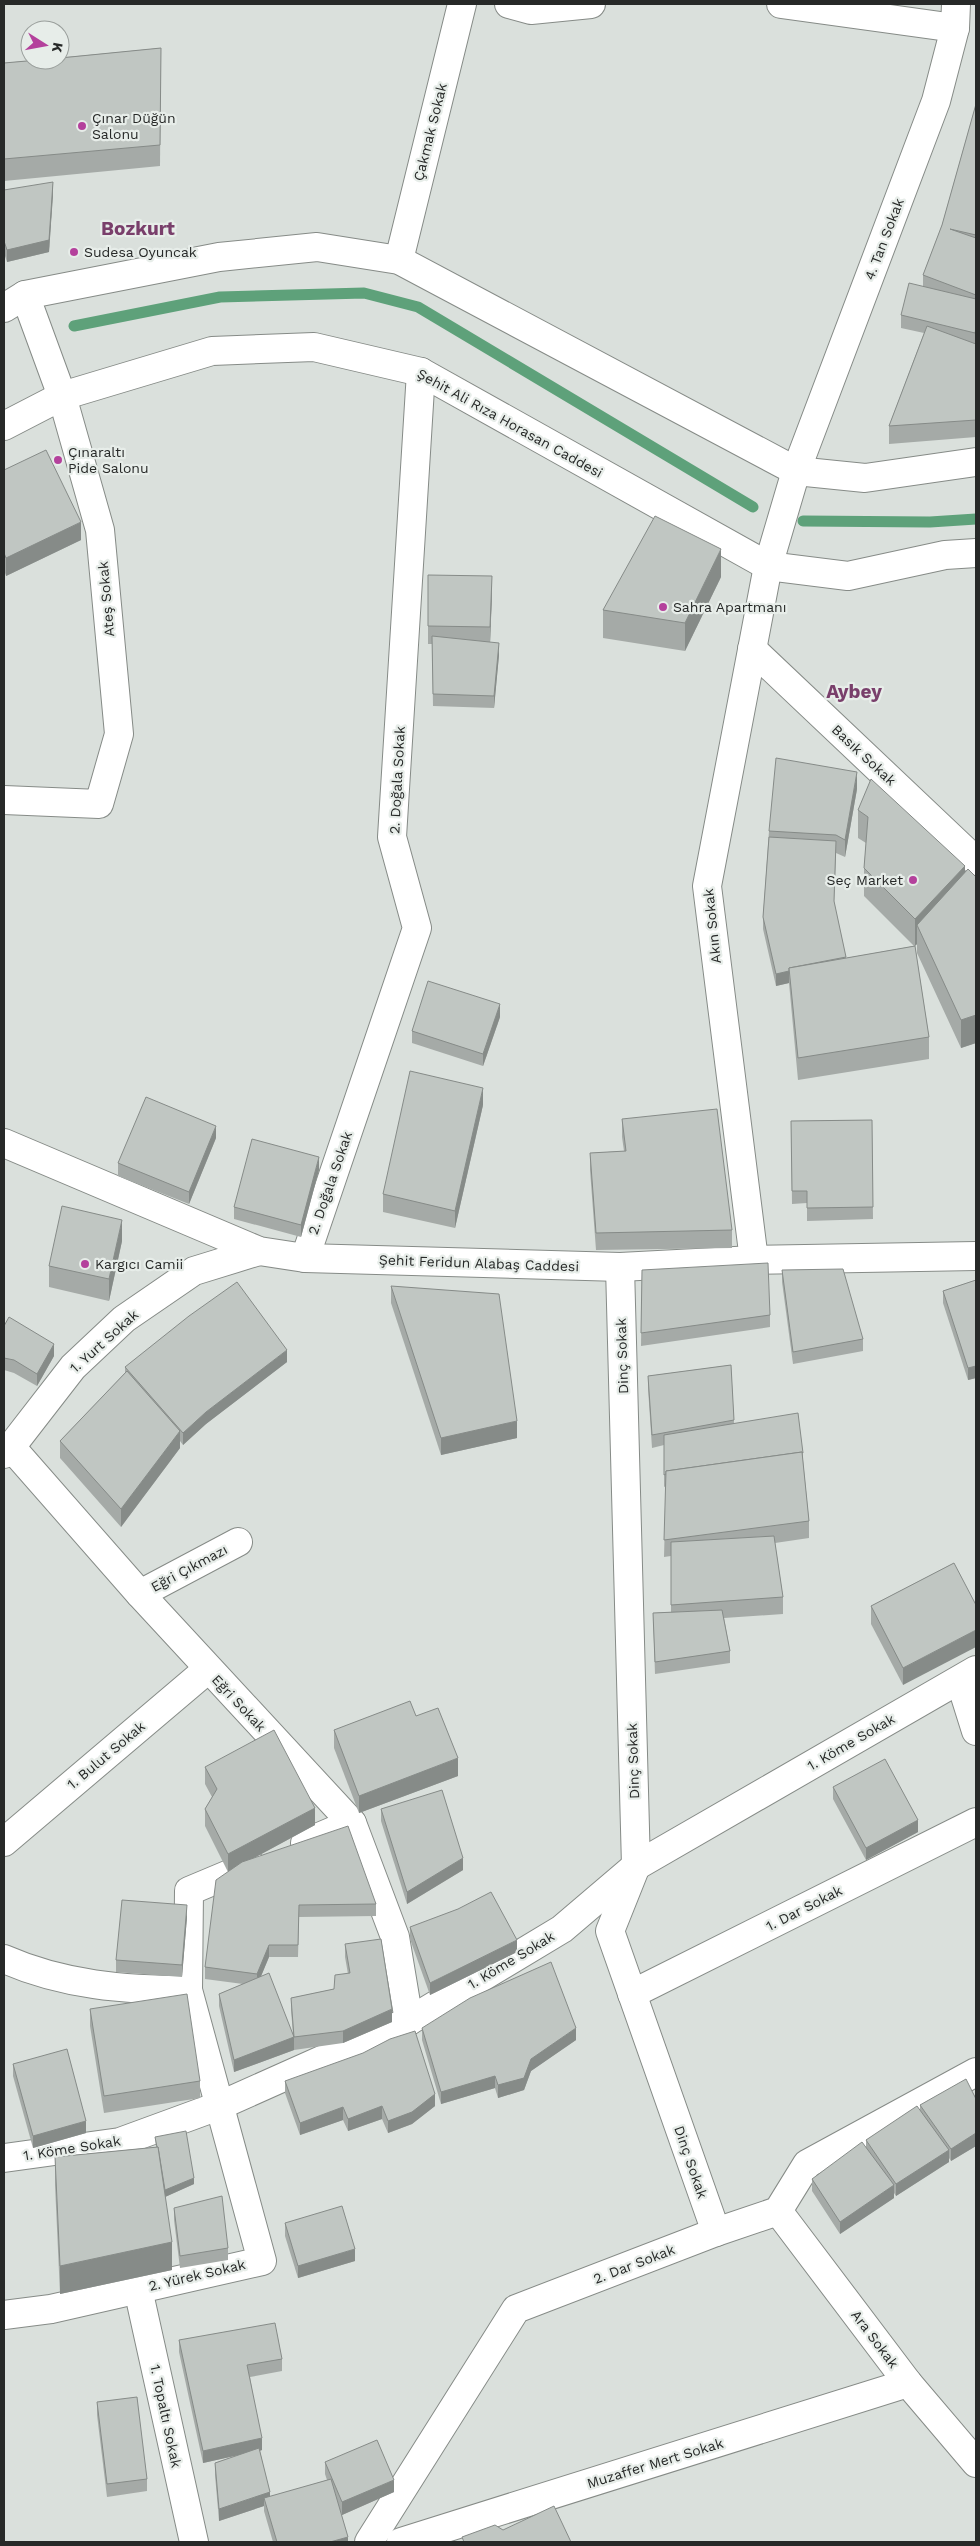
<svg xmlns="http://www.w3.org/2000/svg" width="980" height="2546" viewBox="0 0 980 2546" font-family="'Work Sans',sans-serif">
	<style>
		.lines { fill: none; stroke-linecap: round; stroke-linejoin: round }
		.stream { stroke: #5ea17a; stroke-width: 11 }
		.minor-casing { stroke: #868b87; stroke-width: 30 }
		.minor { stroke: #fff; stroke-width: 28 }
		.wall { fill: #a5aaa7 }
		.shaded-wall { fill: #868b88 }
		.building { fill: #c0c6c2; stroke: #868b88 }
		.poi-dot { fill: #b4419c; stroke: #e7ede9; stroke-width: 2 }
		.labels { text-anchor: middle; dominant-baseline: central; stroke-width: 4.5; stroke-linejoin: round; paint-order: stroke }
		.poi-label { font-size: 14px; fill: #272928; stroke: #e7ede9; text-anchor: start }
		.street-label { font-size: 14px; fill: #272928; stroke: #e7ede9 }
		.district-label { font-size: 19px; font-weight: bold; fill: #793f6b; stroke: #e7ede9 }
	</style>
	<rect width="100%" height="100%" fill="#dae0dc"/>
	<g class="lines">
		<g class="stream">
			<path d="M74,326l146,-29 144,-4 54,14 335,200"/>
			<path d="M803,521l127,1 46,-3"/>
		</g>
		<defs>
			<g id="minor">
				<path d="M509,4l22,6 60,-6"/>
				<path d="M781,4l174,24"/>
				<path d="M399,260l63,-256"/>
				<path d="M4,308l21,-13 194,-38 98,-10 82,13 397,211 69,7 111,-16"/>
				<path d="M4,426l58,-30 150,-45 102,-4 107,25 347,194 80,10 97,-21 31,-2"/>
				<path d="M752,649l224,212"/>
				<path d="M4,800l95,4 20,-70 -19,-204 -38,-134 -37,-101"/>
				<path d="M4,1143l255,108 46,7 315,9 134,-7 222,-4"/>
				<path d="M305,1258l112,-330 -25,-91 29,-465"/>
				<path d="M754,1260l-47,-374 61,-320 28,-95 140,-370 19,-73 1,-24"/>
				<path d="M620,1267l16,599 -26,65 106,301"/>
				<path d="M11,1447l129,147 212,229 43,114 14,84"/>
				<path d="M4,1454l7,-7 62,-80 51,-48 70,-48 65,-20"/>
				<path d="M140,1594l98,-52"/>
				<path d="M960,1680l16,51"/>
				<path d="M4,1842l204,-173"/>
				<path d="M305,1843l47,-20"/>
				<path d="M4,1959c59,26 121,31 184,31"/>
				<path d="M632,1994l344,-172"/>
				<path d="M4,2158l116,-16 101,-37 188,-84 153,-92 74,-63 340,-196"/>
				<path d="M778,2211l130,172 68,80"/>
				<path d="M138,2289l56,253"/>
				<path d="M4,2315l47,-6 211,-48 -74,-271 1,-99 62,-26"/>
				<path d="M369,2542l147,-233 200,-77 62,-21 29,-47 169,-92"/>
				<path d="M401,2542l507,-159"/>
			</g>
		</defs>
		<use href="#minor" class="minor-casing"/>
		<use href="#minor" class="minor"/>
	</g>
	<g class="wall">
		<path d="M161,48l-1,118 -156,15v-118z"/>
		<path d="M976,104v333l-87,7v-18l35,-93 -23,-5v-13l22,-28v-12l19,-50z"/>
		<path d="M4,190l49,4 -4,58 -42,10 -3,-9z"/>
		<path d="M4,470l77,70 -75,36 -2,-6z"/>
		<path d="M428,575l64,18 -2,49 9,13 -5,53 -61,-2 -1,-62h-4z"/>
		<path d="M721,577l-36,74 -82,-13v-28z"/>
		<path d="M857,789l-12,68 -9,-4 -2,50 12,55 68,-12 -50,-50v-28l2,-25 -8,-5v-28l107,63 11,4v166l-15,5 -44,-95v-9l-2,2 14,91v22l-131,21 -9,-97 -13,3 -13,-57v-12l6,-86z"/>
		<path d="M500,1017l-17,49 -71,-23v-12z"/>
		<path d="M483,1105l-28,123 -72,-16v-18z"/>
		<path d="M622,1119l110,111v18l-136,2 -6,-80v-17l34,-2 -2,-14z"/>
		<path d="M872,1120l1,99 -66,2v-18l-15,1 -1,-83z"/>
		<path d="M216,1138l-27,66 -71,-28v-13z"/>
		<path d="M319,1170l-18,67 -67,-18v-12z"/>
		<path d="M122,1241l-13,60 -60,-14v-21z"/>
		<path d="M642,1270l128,45v12l-129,19z"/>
		<path d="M782,1270l81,69v12l-70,13 -11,-82z"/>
		<path d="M976,1280v98l-8,2 -25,-77v-12z"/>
		<path d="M391,1286l126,152 -76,17 -50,-152z"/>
		<path d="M4,1326l50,30 -17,30 -23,-13 -10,-3z"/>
		<path d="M287,1362l-81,62 -23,21 -3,-4v7l-59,79 -61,-69v-17l65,-68v-6z"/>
		<path d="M731,1365l3,58 69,30v7l6,61v17l-34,5 8,54v17l-59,4 6,33v12l-75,11 -2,-61 18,-1v-56l-7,1 2,-71 -2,1v-42l-12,3 -4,-60v-12z"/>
		<path d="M954,1563l-51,122 -32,-61v-18z"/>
		<path d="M334,1730l124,46 -99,37 -25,-65z"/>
		<path d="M205,1767l110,58 -61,33 122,46v12l-77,1 -1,40h-29l-8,19 32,58 -2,-24v-12l43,-9 14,-15 -3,-17v-13l47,78 -49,21 -49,7 -60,22 -15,-66v-12l24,-10 -38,-5v-12l23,-95 -23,-46v-17l7,-12 -7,-13z"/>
		<path d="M833,1787l85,45 -52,28 -33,-61z"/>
		<path d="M381,1809l82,61 -56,34 -26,-83z"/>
		<path d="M187,1917l-5,60 -66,-5v-12z"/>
		<path d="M410,1927l107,25 -87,43 -20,-56z"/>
		<path d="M90,2009l110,72v17l-96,15 -14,-87z"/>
		<path d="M422,2028l154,12 -45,31 -7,19 -26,8 -3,-10 -54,16 -19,-64z"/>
		<path d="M13,2064l73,69 -53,15 -20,-72z"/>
		<path d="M285,2081l150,25 -23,18 -24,9 -6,-14 -34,12 -5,-11 -43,15 -15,-42z"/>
		<path d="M976,2099v47l-25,15 -2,-3v4l-53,34 -2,-3v5l-54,36 -28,-43v-12l54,-32v-7l54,-31v-4z"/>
		<path d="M155,2137l39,47 -29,13 7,73 -112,24 -5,-109v-28l101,-10z"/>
		<path d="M174,2208l54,40v12l-48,8 -6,-48z"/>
		<path d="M285,2223l70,38 -57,17 -13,-42z"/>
		<path d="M179,2340l103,19v12l-32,6 12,73 -2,1 10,46 57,-17 -2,-6v-12l69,30 -52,23 -2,-4 8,31h-75l-9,-31v-5l-45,15 -4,-46v-12l23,-8 -35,8 -24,-111z"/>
		<path d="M97,2402l50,77v12l-40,6 -10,-82z"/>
	</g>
	<g class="shaded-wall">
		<path d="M53,182v12l-4,58 -42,10v-12z"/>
		<path d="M976,329v12l-1,4v-12z"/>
		<path d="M81,522v18l-75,36v-18z"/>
		<path d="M721,549v28l-36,74v-28z"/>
		<path d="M492,576v17l-2,52v-18z"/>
		<path d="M499,643v12l-5,53v-12z"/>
		<path d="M857,772v17l-12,68v-17z"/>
		<path d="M965,866v28l-48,31v19l-2,2v-27z"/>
		<path d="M789,971v12l-13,3v-12z"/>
		<path d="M500,1004v13l-17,49v-12z"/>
		<path d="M976,1015v28l-15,5v-28z"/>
		<path d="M483,1088v17l-28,123v-17z"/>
		<path d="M216,1126v12l-27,66v-12z"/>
		<path d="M319,1157v13l-18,67v-12z"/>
		<path d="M122,1220v21l-13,60v-22z"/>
		<path d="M54,1344v12l-17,30v-12z"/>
		<path d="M287,1350v12l-81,62 -23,21v-12l23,-21z"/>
		<path d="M976,1366v12l-8,2v-12z"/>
		<path d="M517,1421v17l-76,17v-17z"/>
		<path d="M180,1431v17l-59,79v-18z"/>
		<path d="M976,1630v17l-73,38v-17z"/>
		<path d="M458,1758v18l-99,37v-17z"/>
		<path d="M315,1808v17l-87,47v-18z"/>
		<path d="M918,1820v12l-52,28v-12z"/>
		<path d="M463,1858v12l-56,34v-12z"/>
		<path d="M187,1905v12l-5,60v-12z"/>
		<path d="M517,1940v12l-87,43v-12z"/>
		<path d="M269,1945v12l-12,29v-12z"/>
		<path d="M392,2009v13l-49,21v-12z"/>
		<path d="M576,2028v12l-45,31 -7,19 -26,8v-13l33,-26z"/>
		<path d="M294,2037v13l-60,22v-12z"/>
		<path d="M495,2076v12l-54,16v-12z"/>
		<path d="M435,2094v12l-23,18 -24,9v-12z"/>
		<path d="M382,2106v13l-34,12v-12z"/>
		<path d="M343,2107v13l-43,15v-12z"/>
		<path d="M86,2121v12l-53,15v-12z"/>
		<path d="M976,2133v13l-25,15v-12z"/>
		<path d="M949,2150v12l-53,34v-12z"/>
		<path d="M194,2178v6l-29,13v-7z"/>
		<path d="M894,2185v13l-54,36v-12z"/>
		<path d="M172,2242v28l-112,24v-28z"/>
		<path d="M355,2249v12l-57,17v-12z"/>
		<path d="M262,2438v12l-59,13v-12z"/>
		<path d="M394,2480v12l-52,23v-13z"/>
		<path d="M270,2492v12l-6,-6v8l-45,15v-12z"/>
		<path d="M348,2537v5h-18z"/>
	</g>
	<g class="building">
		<path d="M161,48l-1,97 -156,14v-96l34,-3h22v-2z"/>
		<path d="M976,104v131l-26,-6 26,9v57l-53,-20 19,-50z"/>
		<path d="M53,182l-4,58 -42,10 -3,-9v-51z"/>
		<path d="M909,283l67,16v30l-1,4 -74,-18z"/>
		<path d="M927,326l49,18v76l-87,6z"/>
		<path d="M46,450l35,72 -75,36 -2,-5v-83z"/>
		<path d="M655,516l66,33 -36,74 -82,-13z"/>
		<path d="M428,575l64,1 -2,51 -62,-1z"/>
		<path d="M432,636l67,7 -5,53 -61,-2z"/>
		<path d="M776,758l81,14 -12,68 -9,-5 -67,-4z"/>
		<path d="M871,779l94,87 -50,53 -51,-51 4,-51 -10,-7z"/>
		<path d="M769,837l67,4 -2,60 12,56 -57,11v3l-13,3 -13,-57z"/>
		<path d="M968,869l8,8v138l-15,5 -44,-95z"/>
		<path d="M915,946l14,91 -131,21 -9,-90z"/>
		<path d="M428,981l72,23 -17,50 -71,-23z"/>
		<path d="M410,1071l73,17 -28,123 -72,-17z"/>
		<path d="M146,1097l70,29 -27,66 -71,-29z"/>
		<path d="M717,1109l15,121 -136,3 -6,-80 36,-2 -4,-32z"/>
		<path d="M872,1120l1,87 -66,1v-17h-15l-1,-70z"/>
		<path d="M252,1139l67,18 -18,68 -67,-18z"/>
		<path d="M62,1206l60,14 -13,59 -60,-13z"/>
		<path d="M768,1263l2,52 -129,18 1,-63z"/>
		<path d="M843,1269l20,70 -70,13 -11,-82z"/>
		<path d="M976,1280v86l-8,2 -25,-77z"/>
		<path d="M237,1282l50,68 -81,62 -23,21 -58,-66 64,-51z"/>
		<path d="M391,1286l108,8 18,127 -76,17z"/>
		<path d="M9,1317l45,27 -17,30 -23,-14 -10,-2v-32z"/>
		<path d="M731,1365l3,55 -82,15 -4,-59z"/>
		<path d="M127,1371l53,60 -59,78 -61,-68z"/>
		<path d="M798,1413l5,40 -1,-1 -136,19v3l-2,1v-40z"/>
		<path d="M802,1452l7,69 -145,19 2,-69z"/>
		<path d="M774,1536l9,61 -112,8v-63z"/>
		<path d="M954,1563l22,42v25l-73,38 -32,-62z"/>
		<path d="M722,1610l8,41 -75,11 -2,-49z"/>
		<path d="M410,1701l6,15 22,-8 20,50 -99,38 -25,-66z"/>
		<path d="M274,1730l41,78 -87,46 -23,-45 12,-20 -12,-22z"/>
		<path d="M885,1759l33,61 -52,28 -33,-61z"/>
		<path d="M442,1790l21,68 -56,34 -26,-83z"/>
		<path d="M348,1826l28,78 -77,1 -1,40h-29l-12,29 -52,-7 11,-87 26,-18z"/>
		<path d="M491,1892l26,48 -87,43 -20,-56 48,-18z"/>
		<path d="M122,1900l65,5 -5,60 -66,-5z"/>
		<path d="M381,1939l11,70 -49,22 -49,6 -60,23 -15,-66 50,-21 25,64 -3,-39 43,-9 1,-14 15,-2 -5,-29z"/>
		<path d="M551,1962l25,66 -45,31 -7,19 -26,7 -3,-9 -54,16 -19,-64 48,-30z"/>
		<path d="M187,1994l13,87 -96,15 -14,-87z"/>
		<path d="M415,2031l20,63 -23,18 -24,9 -6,-15 -34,13 -5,-12 -43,16 -15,-42 78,-28 27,-14z"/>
		<path d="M67,2049l19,72 -53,15 -20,-72z"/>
		<path d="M966,2079l10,20v34l-25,16 -31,-44z"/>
		<path d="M917,2106l32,44 -53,34 -30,-44z"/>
		<path d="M186,2131l8,47 -29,12 -7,-43h-1l-2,-10z"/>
		<path d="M862,2142l32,43 -54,37 -28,-43z"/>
		<path d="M158,2147l14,95 -112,24 -5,-109z"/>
		<path d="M222,2196l6,52 -48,8 -6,-48z"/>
		<path d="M342,2206l13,43 -57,17 -13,-43z"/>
		<path d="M275,2323l7,36 -35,6 15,73 -59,13 -24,-111z"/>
		<path d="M137,2397l10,82 -40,5 -10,-82z"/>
		<path d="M377,2440l17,40 -52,22 -17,-40z"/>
		<path d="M259,2448l11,44 -51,17 -4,-46z"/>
		<path d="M331,2479l17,58 -18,5h-53l-13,-44z"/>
		<path d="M554,2506l17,36h-107l-2,-5 33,-12 8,5z"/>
	</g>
	<g class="poi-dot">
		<circle cx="82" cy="126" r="5"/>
		<circle cx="74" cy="252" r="5"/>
		<circle cx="58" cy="460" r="5"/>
		<circle cx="663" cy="607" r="5"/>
		<circle cx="913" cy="880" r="5"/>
		<circle cx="85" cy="1264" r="5"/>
	</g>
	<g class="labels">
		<g class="poi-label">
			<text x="92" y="118">Çınar Düğün<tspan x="92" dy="16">Salonu</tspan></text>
			<text x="84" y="252">Sudesa Oyuncak</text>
			<text x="68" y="452">Çınaraltı<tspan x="68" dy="16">Pide Salonu</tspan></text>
			<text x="673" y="607">Sahra Apartmanı</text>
			<text x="903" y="880" text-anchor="end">Seç Market</text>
			<text x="95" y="1264">Kargıcı Camii</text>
		</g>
		<g class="street-label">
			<text transform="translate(430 132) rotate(-76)">Çakmak Sokak</text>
			<text transform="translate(884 239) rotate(-69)">4. Tan Sokak</text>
			<text transform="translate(510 423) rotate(29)">Şehit Ali Rıza Horasan Caddesi</text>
			<text transform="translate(106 599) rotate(-95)">Ateş Sokak</text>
			<text transform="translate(864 755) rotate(43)">Basık Sokak</text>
			<text transform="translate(397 780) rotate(-87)">2. Doğala Sokak</text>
			<text transform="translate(712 926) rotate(-96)">Akın Sokak</text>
			<text transform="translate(330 1183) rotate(-71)">2. Doğala Sokak</text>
			<text transform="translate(479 1263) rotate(2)">Şehit Feridun Alabaş Caddesi</text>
			<text transform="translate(104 1341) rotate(-42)">1. Yurt Sokak</text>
			<text transform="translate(622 1356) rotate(-92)">Dinç Sokak</text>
			<text transform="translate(189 1568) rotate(-28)">Eğri Çıkmazı</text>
			<text transform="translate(239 1703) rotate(47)">Eğri Sokak</text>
			<text transform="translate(851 1742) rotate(-30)">1. Köme Sokak</text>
			<text transform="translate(106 1755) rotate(-40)">1. Bulut Sokak</text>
			<text transform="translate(633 1761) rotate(-92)">Dinç Sokak</text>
			<text transform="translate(804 1908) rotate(-27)">1. Dar Sokak</text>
			<text transform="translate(511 1960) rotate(-31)">1. Köme Sokak</text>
			<text transform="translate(72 2148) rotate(-9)">1. Köme Sokak</text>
			<text transform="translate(691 2162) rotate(71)">Dinç Sokak</text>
			<text transform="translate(634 2264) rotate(-21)">2. Dar Sokak</text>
			<text transform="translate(197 2275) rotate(-13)">2. Yürek Sokak</text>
			<text transform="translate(875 2339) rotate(53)">Ara Sokak</text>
			<text transform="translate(166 2416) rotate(78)">1. Topaltı Sokak</text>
			<text transform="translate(655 2463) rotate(-17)">Muzaffer Mert Sokak</text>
		</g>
		<g class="district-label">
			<text x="138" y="228">Bozkurt</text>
			<text x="854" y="691">Aybey</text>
		</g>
	</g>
	<rect width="980" height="2546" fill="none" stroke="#272928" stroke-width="10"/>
	<g transform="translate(45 45) rotate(101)"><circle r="24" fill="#e7ede9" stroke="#9a9f9c"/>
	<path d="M0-4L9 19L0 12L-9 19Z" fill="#b4419c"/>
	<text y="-8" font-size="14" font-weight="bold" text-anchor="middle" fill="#272928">K</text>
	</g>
</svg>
